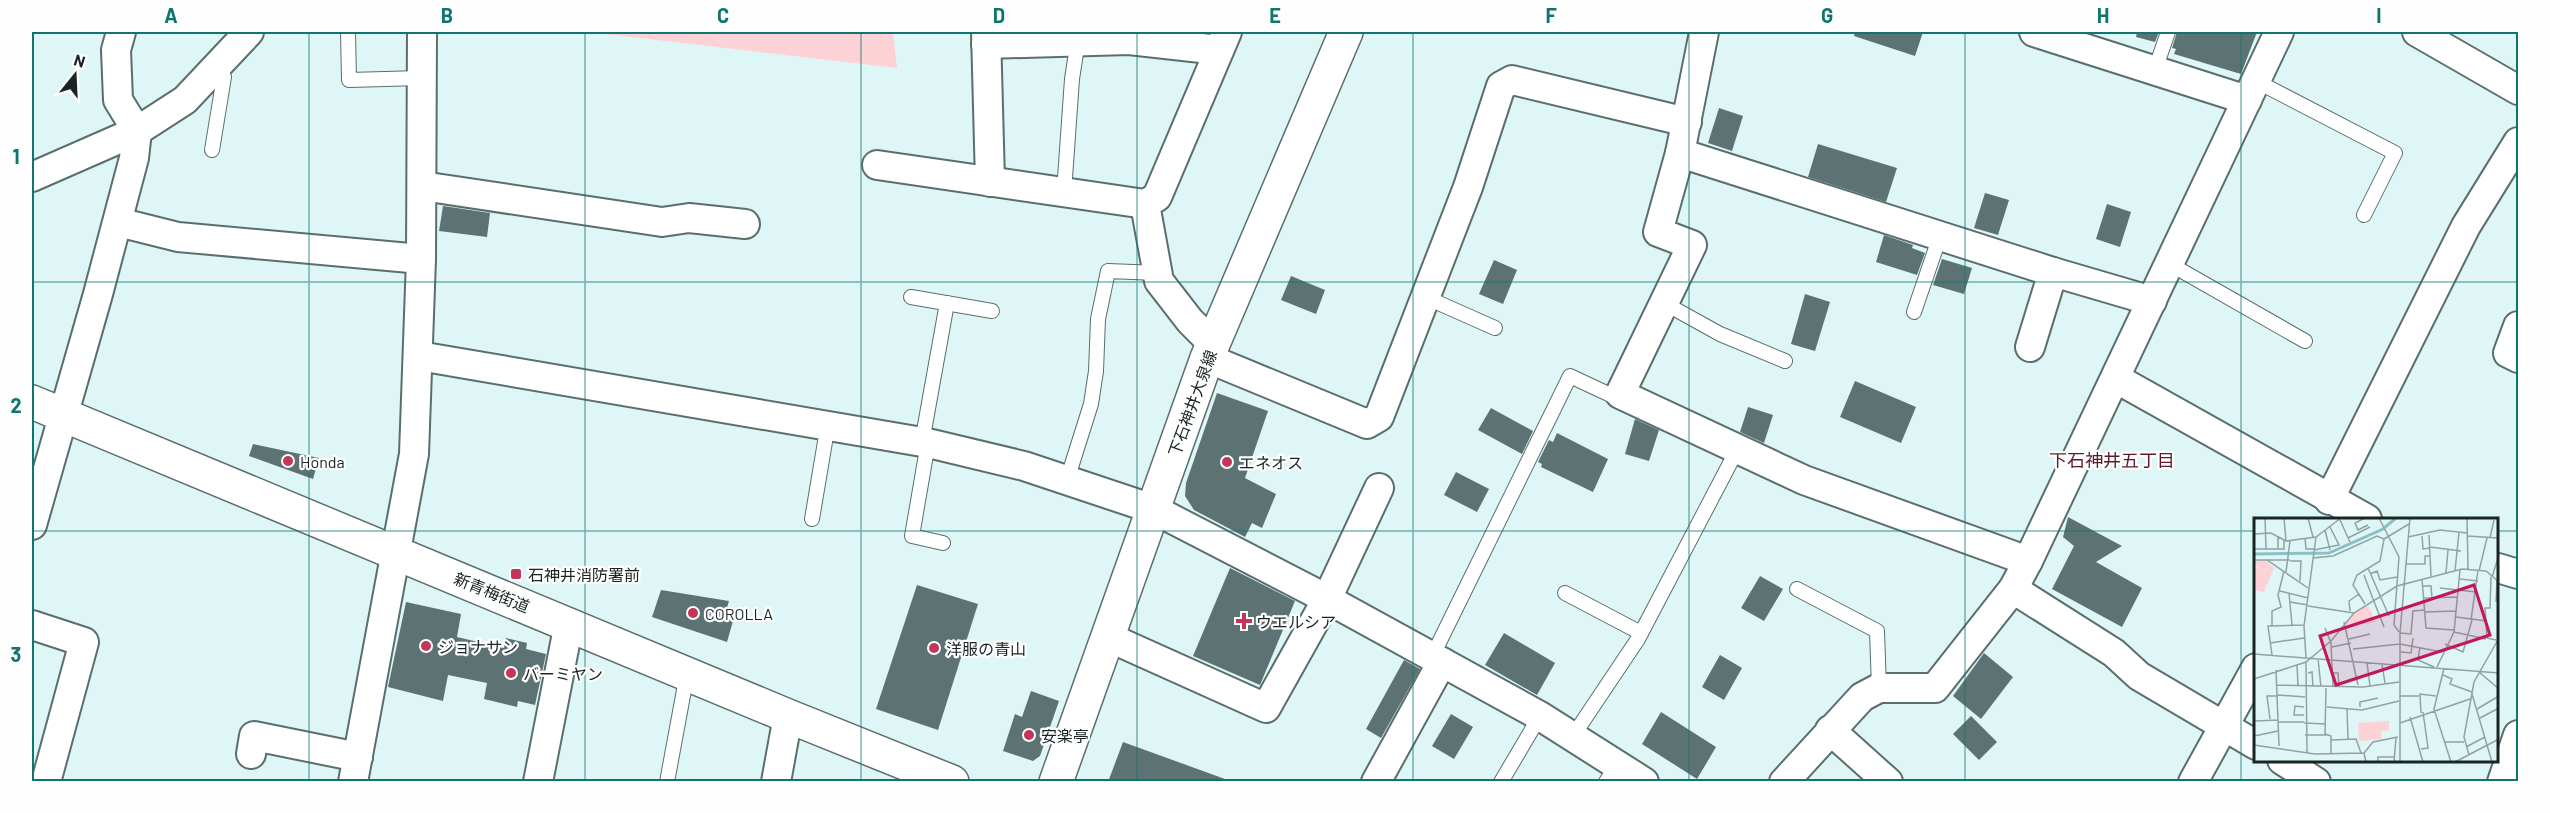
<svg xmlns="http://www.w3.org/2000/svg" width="2550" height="813" viewBox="0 0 2550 813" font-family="Barlow,'Noto Sans JP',sans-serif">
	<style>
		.green { fill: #fcd2d6 }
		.building { fill: #5d7273 }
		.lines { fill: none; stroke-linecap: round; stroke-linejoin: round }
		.service-casing { stroke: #5a6e6f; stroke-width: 16 }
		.minor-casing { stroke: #5a6e6f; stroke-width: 32 }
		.secondary-casing { stroke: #5a6e6f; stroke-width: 36 }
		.service { stroke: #fff; stroke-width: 14 }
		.minor { stroke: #fff; stroke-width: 28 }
		.secondary { stroke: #fff; stroke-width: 33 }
		.grid { fill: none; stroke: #0f766e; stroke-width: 1.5; stroke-opacity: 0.55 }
		.poi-dot { fill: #c4355a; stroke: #fefefe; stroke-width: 2 }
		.labels { text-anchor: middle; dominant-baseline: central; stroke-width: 4.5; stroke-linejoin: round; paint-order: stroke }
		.street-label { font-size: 16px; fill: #1b2424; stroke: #fefefe }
		.poi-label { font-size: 16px; fill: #1b2424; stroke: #fefefe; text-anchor: start }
		.neighbourhood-label { font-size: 18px; fill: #5e1a2a; stroke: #fefefe }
		.inset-river { fill: none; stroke: #8bc1c4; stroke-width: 3 }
		.inset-road { fill: none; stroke: #91a2a3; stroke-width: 1.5 }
		.view { fill: #c2185b; fill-opacity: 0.15; stroke: #c2185b; stroke-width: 3 }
		.inset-edge { fill: none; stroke: #1b2424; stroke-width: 3 }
		.neatline { fill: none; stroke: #0f766e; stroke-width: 2 }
		.grid-label { font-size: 20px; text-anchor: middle; font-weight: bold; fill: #0f766e }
	</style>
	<rect width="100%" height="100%" fill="#dff6f7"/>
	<path class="green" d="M589,32h304l4,36z"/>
	<g class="building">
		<path d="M1855,32h68l-8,24 -61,-20z"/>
		<path d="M2137,32h22l-4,10 -19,-5z"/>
		<path d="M2177,32h80l-16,42 -67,-20 2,-5 -4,-1z"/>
		<path d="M1719,108l24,8 -11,35 -24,-8z"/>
		<path d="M1818,144l79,24 -11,34 -78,-25z"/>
		<path d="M1985,193l24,7 -11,35 -24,-7z"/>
		<path d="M2107,204l24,8 -11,35 -24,-8z"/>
		<path d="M443,206l47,7 -3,24 -48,-6z"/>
		<path d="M1884,235l29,10 -1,3 13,5 -8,22 -41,-13z"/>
		<path d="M1942,259l30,9 -8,26 -31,-9z"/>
		<path d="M1494,260l23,10 -14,34 -24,-10z"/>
		<path d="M1291,276l34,14 -9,24 -35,-14z"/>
		<path d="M1805,294l25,8 -15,49 -24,-7z"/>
		<path d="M1855,381l61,26 -15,36 -61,-26z"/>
		<path d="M1217,393l51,18 -23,67 31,16 -14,34 -10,-5 -7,14 -51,-27 -9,-14 1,-13z"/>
		<path d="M1748,407l25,8 -9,28 -24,-11z"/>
		<path d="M1491,408l42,23 -11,23 -44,-24z"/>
		<path d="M1635,419l24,11 -10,31 -24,-7z"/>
		<path d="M1557,433l51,26 -15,33 -52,-25 1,-3 -4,-2 11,-22 4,2z"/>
		<path d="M253,444l66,14 -6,21 -64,-23z"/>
		<path d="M1456,472l33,17 -12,23 -33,-17z"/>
		<path d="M2068,517l54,29 -26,16 46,26 -20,39 -70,-38 22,-43 -11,-9z"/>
		<path d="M1230,568l65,33 -35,84 -67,-29z"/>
		<path d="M1760,576l23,13 -19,32 -23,-13z"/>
		<path d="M917,585l61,19 -40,126 -62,-21z"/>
		<path d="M661,590l68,11 -3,10 9,3 -8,28 -75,-25z"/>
		<path d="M406,602l55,12 -4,23 47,11 2,-10 21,5 -1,6 20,5 -11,51 -17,-4 -1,6 -33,-8 3,-16 -39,-8 -5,26 -55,-14z"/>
		<path d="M1504,633l51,30 -18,32 -52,-30z"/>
		<path d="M1984,653l29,24 -32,42 -28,-23z"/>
		<path d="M1720,655l22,13 -18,32 -22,-13z"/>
		<path d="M1404,660l16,9 -39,69 -15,-9z"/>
		<path d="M1031,691l28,10 -19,55 -7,5 -30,-10 12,-37 7,3z"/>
		<path d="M1661,712l55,35 -19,32 -55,-35z"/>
		<path d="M1451,714l22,13 -19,32 -22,-13z"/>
		<path d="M1971,716l26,26 -18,18 -26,-26z"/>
		<path d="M1123,742l102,37 -1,3h-116z"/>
	</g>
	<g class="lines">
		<defs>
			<g id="service">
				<path d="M348,32l1,48 72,-2"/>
				<path d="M2155,70l13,-38"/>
				<path d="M2256,81l139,72 -31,62"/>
				<path d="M212,150l12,-73 -7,-12"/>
				<path d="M1064,192l8,-113 6,-39"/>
				<path d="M2168,263l137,78"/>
				<path d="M911,297l81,14"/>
				<path d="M1425,297l70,31"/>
				<path d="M1664,303l56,31 65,27"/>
				<path d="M1914,312l26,-76"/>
				<path d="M922,442l25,-139"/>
				<path d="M928,443l-16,93 31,7"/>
				<path d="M1067,480l24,-76 5,-33 2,-52 10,-48 50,2"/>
				<path d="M812,519l16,-95"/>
				<path d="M1797,589l80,42 2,57"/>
				<path d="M1565,593l76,40"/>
				<path d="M1432,657l138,-281 47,22 3,-4"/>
				<path d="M1573,736l65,-97 99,-189"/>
				<path d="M667,782l20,-108"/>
				<path d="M1501,782l39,-66"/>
				<path d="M1606,782l11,-18"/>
			</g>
			<g id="minor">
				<path d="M986,32l4,150"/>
				<path d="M1704,32l-24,121 -22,79 34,13 -72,149 184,86 224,81"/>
				<path d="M2034,32l213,68"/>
				<path d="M2417,32l101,58"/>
				<path d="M986,44l143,-4 90,10"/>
				<path d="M1680,153l373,119 99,29"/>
				<path d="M877,165l268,39 12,-7 70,-165"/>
				<path d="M32,177l105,-46 48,-31 64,-68"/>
				<path d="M422,186l240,36 27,-4 56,6"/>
				<path d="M1145,204l14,77 31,40 23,23"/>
				<path d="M118,222l60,15 243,22"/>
				<path d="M2518,326l-10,27 10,5"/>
				<path d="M2030,347l23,-75"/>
				<path d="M419,356l509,87 96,23 129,43 174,90 213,117 104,66"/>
				<path d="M1207,358l160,66 12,-7 89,-230 33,-101 11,-6 175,42"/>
				<path d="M2117,379l250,140"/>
				<path d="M2329,500l137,-274 52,-84"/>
				<path d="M32,525l66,-231 36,-136 3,-27 -19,-31 -2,-50 5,-18"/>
				<path d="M2498,568l20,6"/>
				<path d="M2013,589l101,64 25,23 117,69"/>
				<path d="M32,625l52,17 -38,140"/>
				<path d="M1108,637l158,71 61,-109 52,-111"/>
				<path d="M1830,730l58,52"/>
				<path d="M251,754l3,-18 104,21"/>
				<path d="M2282,760l34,22"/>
				<path d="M353,782l61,-328 7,-195 1,-227"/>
				<path d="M538,782l31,-159"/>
				<path d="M776,782l12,-66"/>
				<path d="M1376,782l66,-120"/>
				<path d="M1784,782l78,-85 17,-9h56l78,-99 15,-28 251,-529"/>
				<path d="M2193,782l63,-114"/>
				<path d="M2502,782l16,-47"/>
			</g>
			<g id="secondary">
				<path d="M32,402l756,314 164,66"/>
				<path d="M1056,782l151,-424 139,-326"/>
			</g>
		</defs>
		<use href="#service" class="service-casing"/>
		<use href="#minor" class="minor-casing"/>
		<use href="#secondary" class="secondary-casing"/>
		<use href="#service" class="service"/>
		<use href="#minor" class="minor"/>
		<use href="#secondary" class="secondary"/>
	</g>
	<path class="grid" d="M309,32v750M585,32v750M861,32v750M1137,32v750M1413,32v750M1689,32v750M1965,32v750M2241,32v750M32,282h2486M32,531h2224M2498,531h20"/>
	<g class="poi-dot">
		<circle cx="288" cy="461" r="6"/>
		<circle cx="1227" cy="462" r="6"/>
		<rect x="510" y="568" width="12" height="12" rx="3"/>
		<circle cx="693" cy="613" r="6"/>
		<path d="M1241 612h6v6h6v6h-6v6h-6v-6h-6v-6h6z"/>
		<circle cx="426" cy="646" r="6"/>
		<circle cx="934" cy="648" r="6"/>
		<circle cx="511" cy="673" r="6"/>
		<circle cx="1029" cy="735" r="6"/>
	</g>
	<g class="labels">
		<g class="street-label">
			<text transform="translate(1192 403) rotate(-70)">下石神井大泉線</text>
			<text transform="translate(492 592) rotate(22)">新青梅街道</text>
		</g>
		<g class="poi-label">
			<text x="300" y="461">Honda</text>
			<text x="1239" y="462">エネオス</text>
			<text x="528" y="574">石神井消防署前</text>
			<text x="705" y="613">COROLLA</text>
			<text x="1256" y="621">ウエルシア</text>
			<text x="438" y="646">ジョナサン</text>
			<text x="946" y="648">洋服の青山</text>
			<text x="523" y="673">バーミヤン</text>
			<text x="1041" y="735">安楽亭</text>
		</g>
		<g class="neighbourhood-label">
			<text x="2112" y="460">下石神井五丁目</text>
		</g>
	</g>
	<g transform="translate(2254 518)">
		<rect width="244" height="244" fill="#dff6f7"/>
		<path d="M11,42l9,8 -10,24 -10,-2v-23l15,3 -15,-4v-5zM110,88l5,1 7,15 -30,5 -1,-5zM135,203v9l-8,1v8l-22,2 -1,-18z" fill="#fcd2d6"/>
		<path class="inset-river" d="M0,36l75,-1 54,-24 13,-11"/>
		<path class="inset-road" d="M11,0l1,31M30,0l2,23M54,0l5,19M111,0l-10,5 3,7 10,-5M125,0l20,39 -5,68 5,7M213,0l1,51M86,2l10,22M71,12l5,20M0,16l17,-1 15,8 30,-4 25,-19M175,17l2,41M168,18l1,13 7,-1M213,18l32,2M24,19v12h6v-9M154,19l32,-7 27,3M51,20l1,11h9M94,20l22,-11M236,20l4,-18M176,29l31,4M0,31h24M60,32l25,-5 -9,-18M59,40l20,-2 44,-20 7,3M0,42h13l41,28M13,42h23M36,43h11l-1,20M152,46h19v-8h5M114,50l21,48M201,53l4,-39M225,53l8,-33M32,54l4,-31M192,55l2,-23M116,56l7,-3 3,9 17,-3M110,57l9,24M237,59l-1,31h-5l2,30 9,2M238,59l7,-22M168,61l4,49 28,2M206,61l18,2M169,68h8l1,12M186,70l36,4M26,73l28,7M35,75l3,32M169,80l35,-1M119,81l11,28M36,84l18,3M242,84l1,-21M111,86l-12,-19 4,-10 23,-14 4,-22 25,-15M54,88l46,7M96,93l-1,-10 10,-7M171,94l31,-1M202,99l31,4M217,102l7,-50M90,104l14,63M18,108v-15l9,-4 -3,-12 6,-24M71,110l6,15 2,44M200,114l32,7M146,115l11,1 2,-23 12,-1M95,121l21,-5M16,125l34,-5M191,126l18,8 9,-32M78,129l19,-4M166,129l-2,13 16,7M99,131l47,-5 42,8M147,134l10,1 2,-15M0,136l245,19M18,137l-4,-29 37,-1M52,140l-2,-32 12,-89M64,141l3,28M52,144l1,90M113,145l3,23M128,146l3,19M43,147l1,20M183,149l17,-35 6,-62M190,150l-10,41 17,53M22,152l3,76M225,154l20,17M54,155l4,-1 1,15M79,155h5l1,14M189,157l9,4 -2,5 22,8M0,161l52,-17 25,-21 23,-28 43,-27 65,-17 24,2 13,11M23,167l86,2 36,-5M72,170l-1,46 6,2v18M218,176l20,68M24,177l27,2M146,178h19M50,189l-9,-1 -1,9h10M73,189l35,3 37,-9M106,189v-5l18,-4M93,190l1,32M223,191l22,-13M167,195l-1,-19 16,2M156,199l13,45M226,200l19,-10M16,201l-3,-23h11M0,203l24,-1M24,204h26M50,205l22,1M146,205l70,-24M51,217h21M0,218l24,-5M77,222l25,-1 5,14M190,224h20M0,227l61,9 49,-1M212,229l19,-10M167,231l7,-1 -5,-36M215,237l-5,-18 10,-55 25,-44M112,244l-2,-9 9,-11 25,-5M124,244v-5h16M140,244l2,-24M146,244v-129l10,-115M201,244l44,-23"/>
		<path class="view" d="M220,67l16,50 -154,50 -16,-49z"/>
		<rect width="244" height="244" class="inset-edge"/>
	</g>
	<rect width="2550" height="813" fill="none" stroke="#fefefe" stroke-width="66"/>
	<g transform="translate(75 75) rotate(18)" stroke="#fefefe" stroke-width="4.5" paint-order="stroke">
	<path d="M0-4.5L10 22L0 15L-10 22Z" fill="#1b2424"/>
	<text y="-9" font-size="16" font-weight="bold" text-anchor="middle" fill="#1b2424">N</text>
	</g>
	<rect x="33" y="33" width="2484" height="747" class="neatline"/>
	<g class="grid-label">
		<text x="171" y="23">A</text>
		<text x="447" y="23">B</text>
		<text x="723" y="23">C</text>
		<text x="999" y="23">D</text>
		<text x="1275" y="23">E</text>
		<text x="1551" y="23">F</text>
		<text x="1827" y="23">G</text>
		<text x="2103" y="23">H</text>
		<text x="2379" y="23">I</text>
		<text x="16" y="164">1</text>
		<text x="16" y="413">2</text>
		<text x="16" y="662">3</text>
	</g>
</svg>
